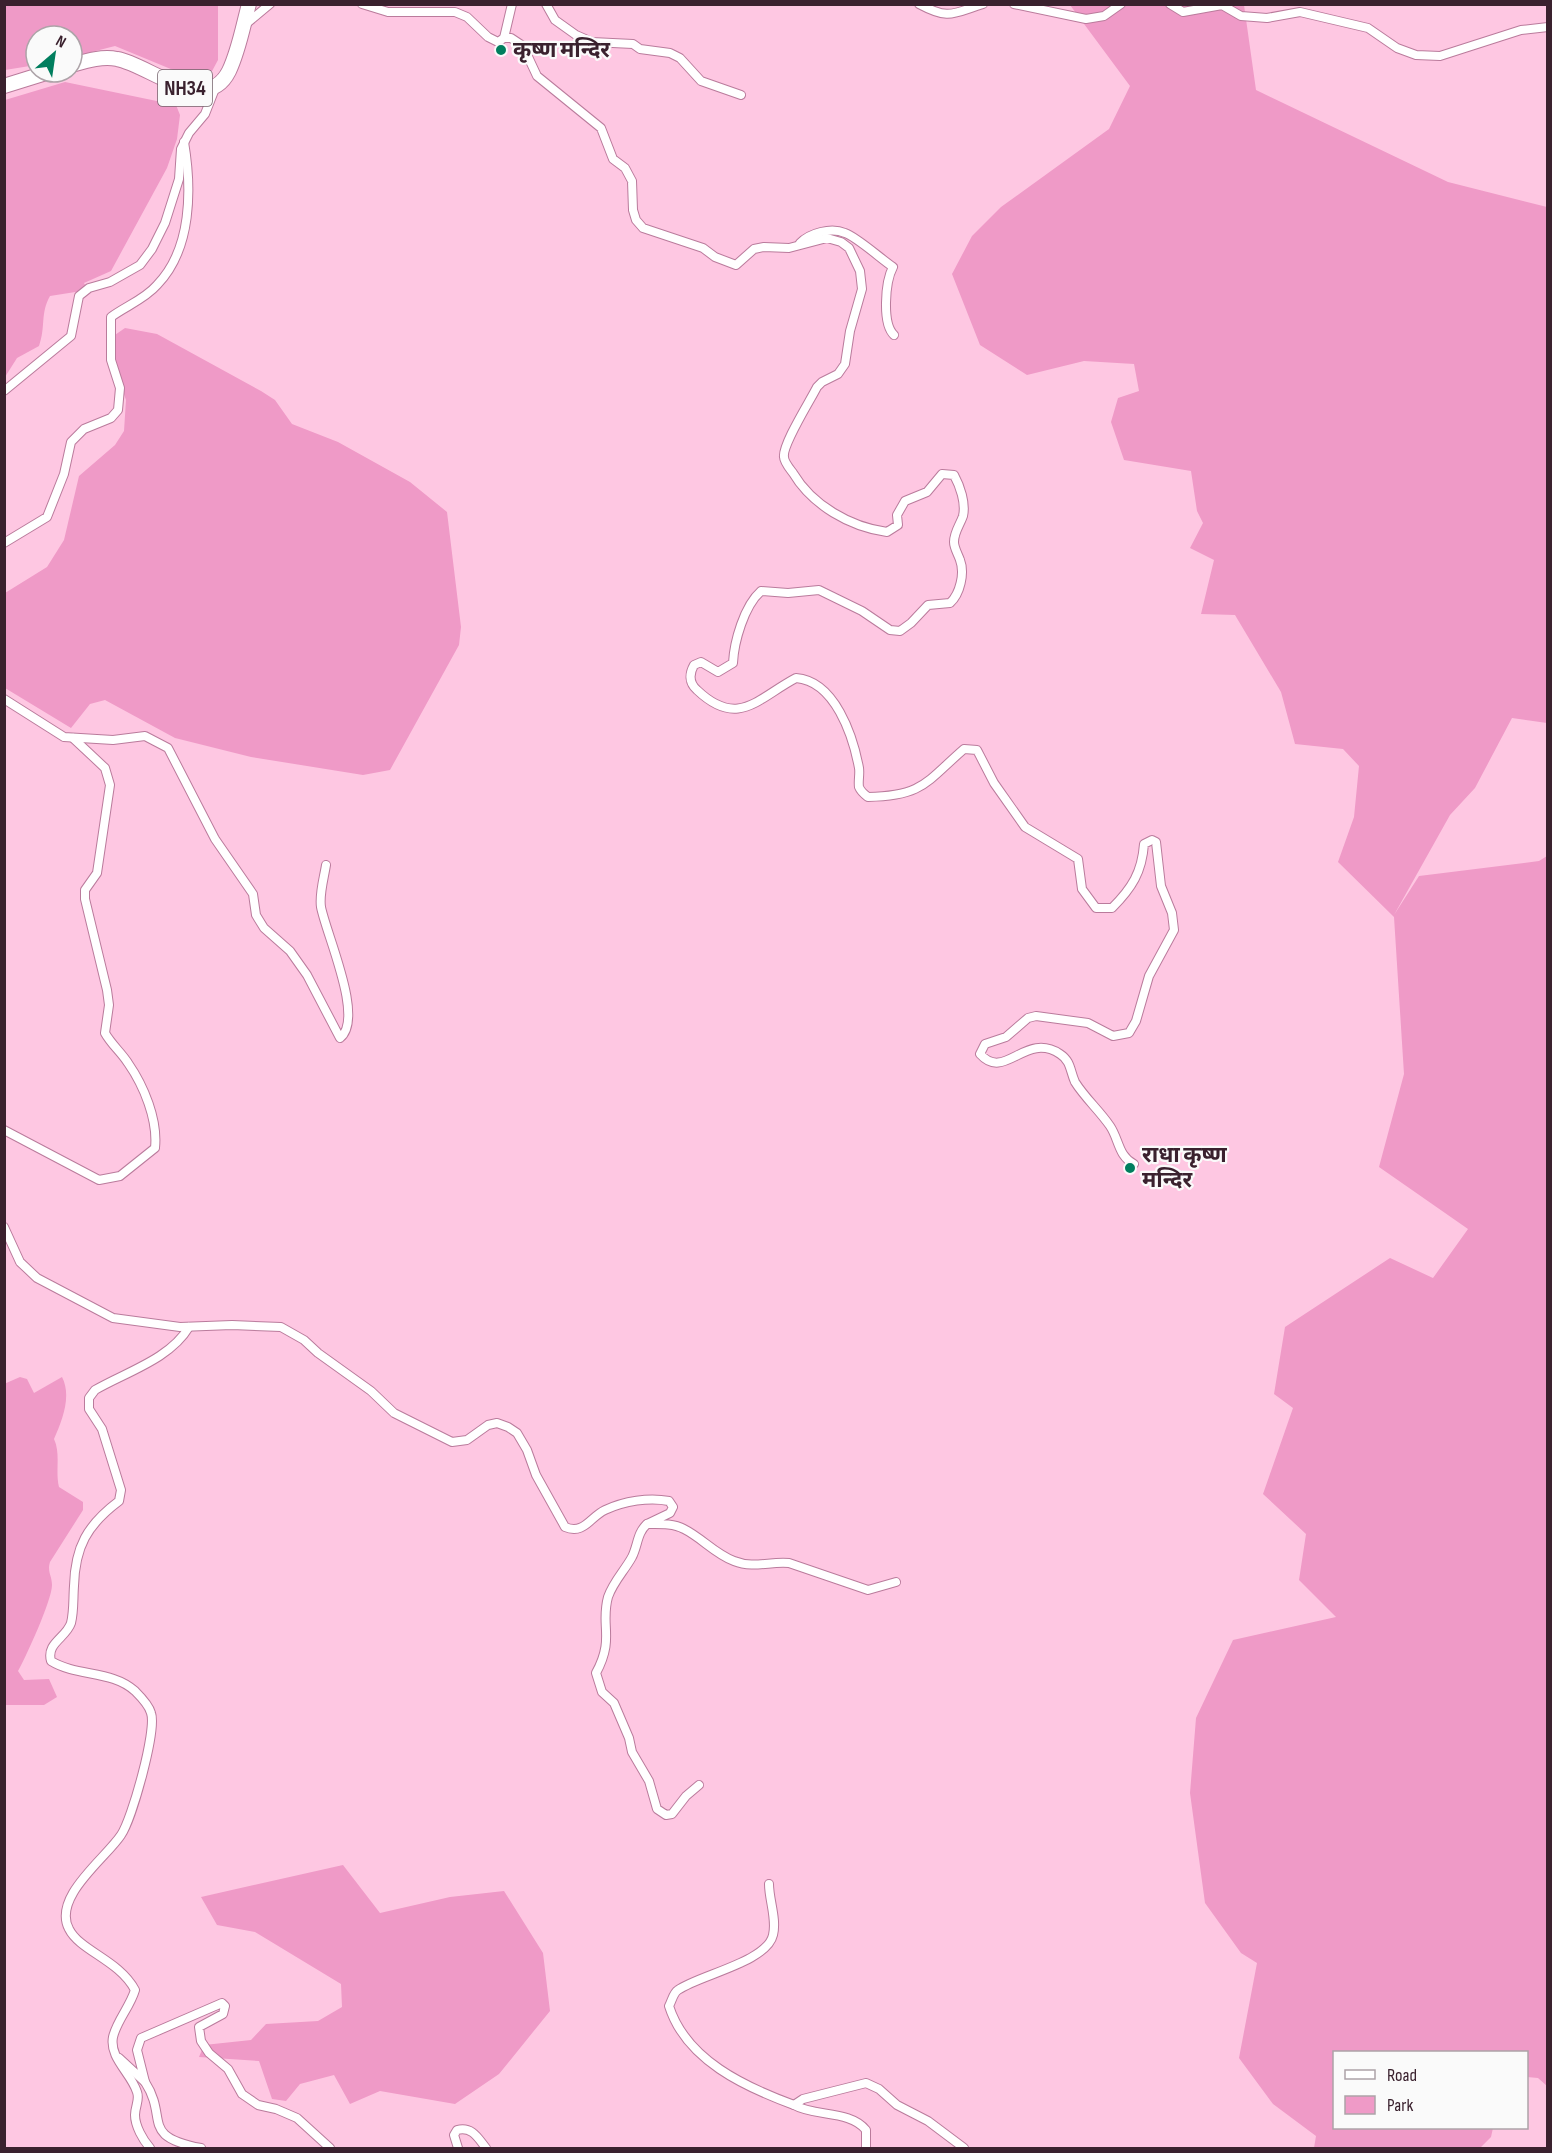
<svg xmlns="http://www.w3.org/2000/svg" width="1552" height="2153" viewBox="0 0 1552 2153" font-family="'Sofia Sans Condensed','Noto Sans Devanagari',sans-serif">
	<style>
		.green { fill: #ef9ac7 }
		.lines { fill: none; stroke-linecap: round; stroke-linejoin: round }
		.street-casing { stroke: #ba7b9c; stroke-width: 10 }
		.highway-casing { stroke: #ba7b9c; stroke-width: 16 }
		.street { stroke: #fff; stroke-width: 8 }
		.highway { stroke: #fff; stroke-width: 14 }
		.poi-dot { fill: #007e5e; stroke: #fafafa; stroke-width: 2 }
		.labels { text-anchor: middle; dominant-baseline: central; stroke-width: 4.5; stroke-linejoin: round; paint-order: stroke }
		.shield { fill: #fafafa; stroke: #74626b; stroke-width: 1.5 }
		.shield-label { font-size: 21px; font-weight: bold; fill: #3a212e }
		.poi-label { font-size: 22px; font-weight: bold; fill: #3a212e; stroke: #fafafa; text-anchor: start }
	</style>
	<rect width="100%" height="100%" fill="#fec7e2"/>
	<g class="green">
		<path d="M5,4l213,1v55l-7,13 -16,6 -80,-33 -43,11v-21h-36v29l-31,5z"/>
		<path d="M1070,5h174l12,85 192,92 99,25v516l-35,-5 -37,70 -25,27 -56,100 25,-39 120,-15 8,-5v1230l-9,-8 -11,-1 -1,-25h-192v76h159l-2,9 -11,11h-166l2,-12 -43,-32 -34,-46 18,-95 -16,-10 -36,-50 -15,-110 6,-75 37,-78 103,-23 -37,-37 7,-46 -43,-40 30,-86 -19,-14 11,-67 105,-69 43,20 35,-49 -89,-62 25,-93 -10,-157 -56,-55 16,-45 5,-51 -16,-17 -48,-5 -14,-52 -46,-77 -34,-1 13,-54 -24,-12 13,-25 -6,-12 -6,-40 -67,-11 -13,-38 7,-24 21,-7 -5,-27 -50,-3 -57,14 -47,-30 -28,-71 20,-38 29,-29 108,-78 21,-43z"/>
		<path d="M65,82l111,23 4,10 -3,24 -10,29 -56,103 -27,12 4,7 -38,6c-10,18 -4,30 -11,50l-22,12 -12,19v-277z"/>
		<path d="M125,328l32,6 104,57 14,9 17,24 46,18 72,40 37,30 14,115 -2,18 -69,125 -27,5 -112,-18 -76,-19 -70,-38 -15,4 -19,24 -66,-40v-95l42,-26 17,-27 15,-64 36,-31 9,-14 2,-31 -16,-46 2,-17z"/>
		<path d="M20,1377l7,2 7,14 28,-16c10,19 0,44 -8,62 7,15 1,32 5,48l24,15v8l-33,52c-3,10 2,14 2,23 0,15 -26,72 -34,86l6,9 25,-1 8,18 -13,8h-39l-1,-321z"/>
		<path d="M343,1865l37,48 70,-16 54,-6 39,62 7,58 -51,63 -44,30 -75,-13 -30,13 -16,-29 -34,9 -14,17 -14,-2 -13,-38 -60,-4 5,-12 47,-5 15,-16 52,-3 24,-14 -1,-23 -86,-52 -38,-7 -16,-28z"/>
	</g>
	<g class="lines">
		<defs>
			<g id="street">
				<path d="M362,4l26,8h67l12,5 21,20 10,5 6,-4 8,-34"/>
				<path d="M546,4l9,16 21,15 16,7 41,2 7,5 30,4 10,5 21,23 40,14"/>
				<path d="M919,4c30,16 33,10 64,0"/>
				<path d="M1014,4l72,15 18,-3 17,-12"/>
				<path d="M1170,4l13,8 39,-7 19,11 26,2 33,-6 68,16 29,20 19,7 24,1 81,-26 27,-3"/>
				<path d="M246,24l24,-20"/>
				<path d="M504,38h7l12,8 14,30 64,52 12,31 12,9 7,13 1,29 3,10 7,8 60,20 12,9 21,8 18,-16 10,-2 25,1 38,-10 14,4 8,6 11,23 2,18 -12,42 -5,33 -7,10 -16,8 -5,5c-7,14 -35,58 -33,70 0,5 6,12 9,16 19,32 57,54 94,59l11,-7 -1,-10 8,-14 22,-9 15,-18 12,1c6,11 12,28 9,41 -3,9 -9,16 -9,26 0,6 4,12 6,18 5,13 0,34 -10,43l-22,2 -17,18 -11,8 -10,-1 -28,-19 -43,-21 -31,3 -27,-2c-17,15 -27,51 -28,72l-15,9 -17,-10 -7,3c-5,9 -5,18 3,25 41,39 61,8 99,-12 39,3 57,58 63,90 1,6 -1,13 0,19 2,5 5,7 9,10 55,-1 58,-15 96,-48l13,1 17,33 31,44 53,32 4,30 14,19h16c20,-20 30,-36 32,-64l8,-4 4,2 5,44 11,27 2,17 -25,46 -13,45 -7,12 -16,3 -25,-13 -52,-7 -8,2 -22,19 -21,7 -5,10c25,28 45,-23 80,0 11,7 10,17 15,28 10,16 24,28 35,44 9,13 8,30 24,38"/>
				<path d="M800,243c10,-10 31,-16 45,-10 12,4 36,26 48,34 -8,15 -11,57 1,68"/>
				<path d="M4,391l67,-55 8,-40 10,-8 21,-6 30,-17 12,-16 13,-26 14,-44 2,-30 8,-16 16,-19 11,-28"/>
				<path d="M4,543l43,-26 17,-43 7,-32 13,-13 27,-11 7,-8 2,-22 -9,-28v-43c15,-11 34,-18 46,-32 35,-36 35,-96 27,-143"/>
				<path d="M4,699l60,38 49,3 32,-4 23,12 47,91 38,55 3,21 8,13 26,23 17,24 33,63c25,-19 -14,-104 -19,-131 -2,-13 3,-29 5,-42"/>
				<path d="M4,1130l95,50 21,-4 35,-28c3,-28 -11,-62 -27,-85 -7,-11 -17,-19 -23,-30l4,-28 -2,-15 -22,-91v-9l12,-17 13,-88 -5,-17 -32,-30"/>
				<path d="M4,1227l16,35 17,16 76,40 67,9 52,-2 49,2 23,13 14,13 53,38 23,22 58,29 15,-2 21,-15 9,-2 11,4 9,6 10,17 9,25 29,52c19,8 25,-10 40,-17 19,-9 44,-13 64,-9l4,6 -3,6 -23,11c12,0 26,-1 37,5 18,9 31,25 50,32 20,8 36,0 55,2l79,27 28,-8"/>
				<path d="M647,1524c-10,9 -9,21 -15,33 -7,13 -19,25 -24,40 -8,29 7,41 -12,76l6,19 12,11 15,35 3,14 17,29 8,28 9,6 6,-1 14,-18 13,-11"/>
				<path d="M769,1884c0,16 8,35 4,51 -6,27 -74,40 -95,55 -5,3 -6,11 -9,16 17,54 76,81 125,99"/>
				<path d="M119,2058l26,24 -8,-32 4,-12 81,-35 3,3 -2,8 -24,13 2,14 8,12 19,16 14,25 16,11 18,4 21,9 33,30"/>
				<path d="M145,2082c24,37 -6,54 56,66"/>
				<path d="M150,2148c-7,-8 -15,-22 -15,-33 0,-9 5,-15 2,-23 -6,-19 -28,-34 -24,-55 4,-17 17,-30 22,-47 -16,-30 -55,-39 -66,-61 -17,-32 37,-71 52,-94 11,-16 36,-105 30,-122 -2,-8 -10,-16 -16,-22 -23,-21 -58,-14 -84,-30 -5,-18 15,-23 20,-38 3,-12 2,-24 3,-37 1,-39 13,-61 45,-85l2,-11 -19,-61 -13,-20v-11l6,-8c31,-18 75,-31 94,-63"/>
				<path d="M458,2148l-4,-13 3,-5c15,-4 21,8 29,18"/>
				<path d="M866,2148v-18c-16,-20 -51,-13 -72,-25l9,-6 63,-16 13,6 18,16 31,16 36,27"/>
			</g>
			<g id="highway">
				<path d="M72,65c14,-4 30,-9 45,-6 31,5 89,58 112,12 10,-21 14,-45 20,-67"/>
				<path d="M4,86l45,-14"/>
			</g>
		</defs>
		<use href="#street" class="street-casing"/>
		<use href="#highway" class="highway-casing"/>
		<use href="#street" class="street"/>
		<use href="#highway" class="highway"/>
	</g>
	<g class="poi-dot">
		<circle cx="501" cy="50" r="6"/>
		<circle cx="1130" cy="1168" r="6"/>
	</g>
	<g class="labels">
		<rect class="shield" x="158" y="70" width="54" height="36" rx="4.5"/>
		<g class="shield-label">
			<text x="185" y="88">NH34</text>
		</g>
		<g class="poi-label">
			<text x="513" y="50">कृष्ण मन्दिर</text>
			<text x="1142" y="1155">राधा कृष्ण<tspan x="1142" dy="25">मन्दिर</tspan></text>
		</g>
	</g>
	<rect width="1552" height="2153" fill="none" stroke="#3a212e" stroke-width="12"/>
	<rect x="1333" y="2051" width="195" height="78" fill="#fafafa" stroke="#ada3a8" stroke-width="1.5"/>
	<rect x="1345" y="2070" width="30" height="9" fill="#ffffff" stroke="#ada3a8" stroke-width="1.5"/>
	<text x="1387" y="2081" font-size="18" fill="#3a212e">Road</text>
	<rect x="1345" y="2096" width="30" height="18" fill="#ef9ac7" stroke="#ada3a8" stroke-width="1.5"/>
	<text x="1387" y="2111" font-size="18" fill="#3a212e">Park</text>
	<g transform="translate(54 54) rotate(29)"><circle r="28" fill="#fafafa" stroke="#ada3a8" stroke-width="1.5"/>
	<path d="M0-4.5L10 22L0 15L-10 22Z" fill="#007e5e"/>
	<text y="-9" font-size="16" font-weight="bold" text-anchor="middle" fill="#3a212e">N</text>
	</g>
</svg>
